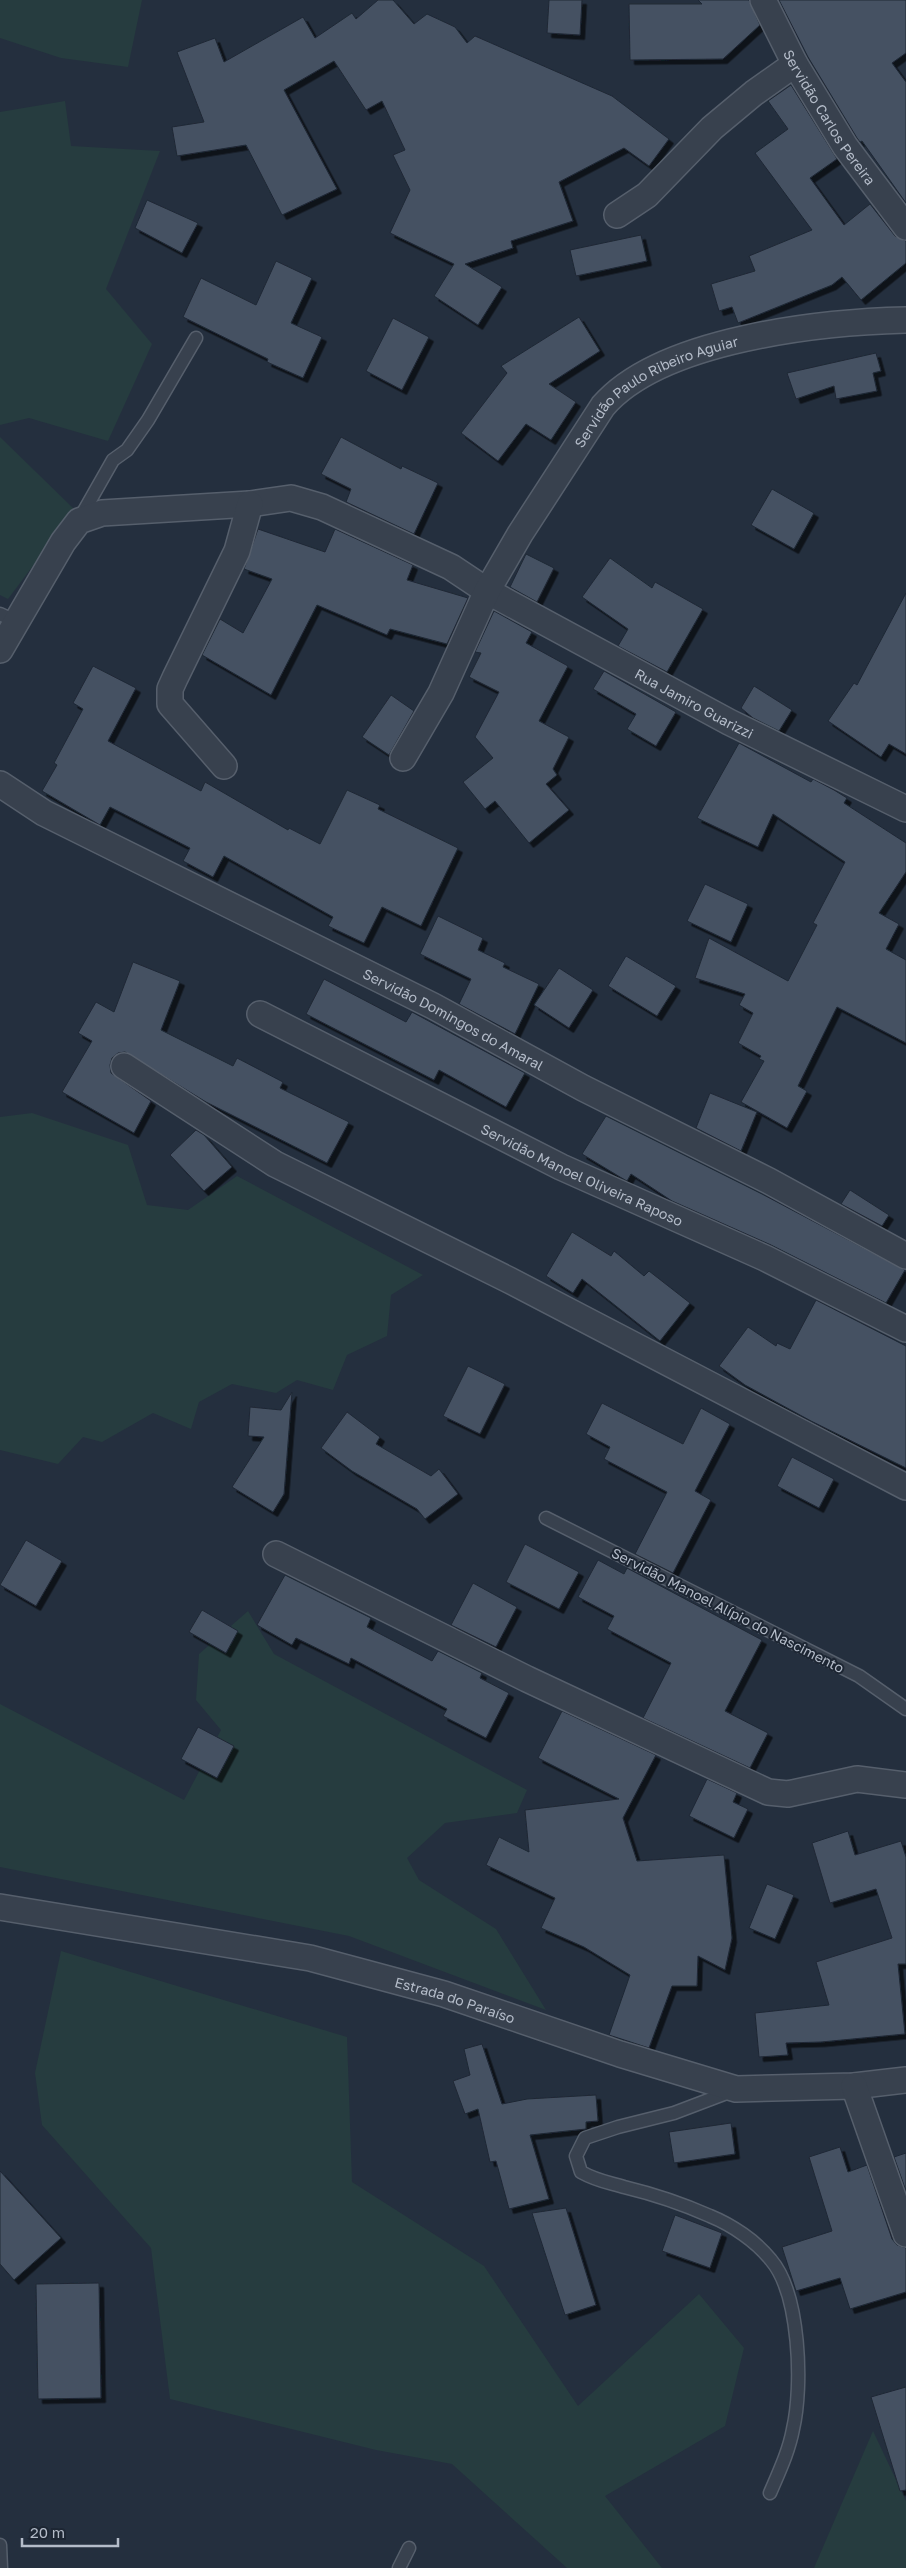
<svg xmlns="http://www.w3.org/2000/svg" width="906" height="2568" viewBox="0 0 906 2568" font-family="'Golos Text',sans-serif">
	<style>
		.green { fill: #263c3f }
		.building { fill: #455162; stroke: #1f2835; filter: url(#shadow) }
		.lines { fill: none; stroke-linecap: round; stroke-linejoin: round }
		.lane-casing { stroke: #565f6c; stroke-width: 15 }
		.street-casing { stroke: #565f6c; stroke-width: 28 }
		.lane { stroke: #38414e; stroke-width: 12 }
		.street { stroke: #38414e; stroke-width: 25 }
		.labels { text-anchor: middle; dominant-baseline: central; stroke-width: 4; stroke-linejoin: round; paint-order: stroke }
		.street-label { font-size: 14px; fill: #b4bcc9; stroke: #1d2633 }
	</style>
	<defs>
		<filter id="shadow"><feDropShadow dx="4.5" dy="4.5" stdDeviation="0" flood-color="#0009"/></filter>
	</defs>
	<rect width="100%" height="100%" fill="#242f3e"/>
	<g class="green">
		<path d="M0,0h142l-14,67 -67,-9 -61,-20z"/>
		<path d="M65,101l6,45 89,5 -54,138 46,55 -44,97 -79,-23 -29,7v-313z"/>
		<path d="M0,437l75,73 -67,89 -8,-4z"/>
		<path d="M32,1113l96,32 19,60 41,5 49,-34 186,99 -32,20 -4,41 -40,19 -14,35 -36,-10 -21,13 -44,-9 -33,18 -8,27 -38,-16 -51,29 -19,-5 -25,27 -58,-14v-333z"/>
		<path d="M248,1611l26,43 253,136 -10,23 -72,10 -38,35 12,22 77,49 50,81 -197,-74 -349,-69v-163l184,96 37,-70 -25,-30 3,-46z"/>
		<path d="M61,1951l286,86 5,145 132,84 94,140 121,-112 45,54 -19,78 -120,70 57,72h-95l-115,-104 -76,-14 -206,-51 -19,-151 -109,-123 -7,-52z"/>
		<path d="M873,2431l33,70v67h-92z"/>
	</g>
	<g class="building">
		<path d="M378,0h15l21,24 13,-10 28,13 12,16 8,-7 137,60 57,43 -20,27 -25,-18 -65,34 14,39 -62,20 2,7 -48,16 37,23 -24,38 -44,-29 20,-32 -64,-31 20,-43 -17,-35 12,-5 -23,-49 -16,9 -32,-49 -50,29 53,99 -55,26 -36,-70 -69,11 -5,-29 32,-5 -27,-70 38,-14 9,24 79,-45 12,21 37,-25 4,6z"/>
		<path d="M549,0h33l-2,35 -33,-2z"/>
		<path d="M698,0h51l11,25 -37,34 -93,1 -1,-56h73z"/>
		<path d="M779,0h127v53l-14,10 14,19v121l-44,-62 -2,1 -3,-4 -49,-81z"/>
		<path d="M791,85l46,74 -27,19 34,47 26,-21 25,32 11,5v22l-45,37 -19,-23 -10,8 -94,38 -6,-16 -13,4 -8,-27 44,-13 -6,-15 63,-26 -57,-77 33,-24 -20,-28z"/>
		<path d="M147,200l51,23 -16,30 -47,-25z"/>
		<path d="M641,235l6,26 -71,15 -6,-26z"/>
		<path d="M276,261l36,17 -21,45 31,14 -19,41 -36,-16 1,-3 -85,-42 18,-39 55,27z"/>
		<path d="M579,317l21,34 -51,33 27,18 -25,38 -25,-16 -28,37 -37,-28 46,-60 -6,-7z"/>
		<path d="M393,318l36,19 -27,53 -36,-19z"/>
		<path d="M876,353l5,18 -8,2 4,18 -41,8 -2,-13 -38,13 -9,-26z"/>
		<path d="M341,437l60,32 1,-3 36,17 -24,51 -68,-32 5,-13 -30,-15z"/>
		<path d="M772,489l42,24 -20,36 -43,-24z"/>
		<path d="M258,529l67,23 10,-23 78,36 -6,15 61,18 -21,46 -57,-15 -3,6 -70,-30 -46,90 -69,-40 18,-36 23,14 29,-54 -28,-10z"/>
		<path d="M526,554l28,14 -17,34 -27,-15z"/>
		<path d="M610,558l42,30 3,-6 48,27 -36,63 -49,-26 10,-17 -46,-32z"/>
		<path d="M906,593v161l-17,-10 -8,13 -53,-36 26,-38 3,2z"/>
		<path d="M494,611l38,21 -6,11 42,23 -29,55 30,16 -16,32 4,6 -11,9 23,26 -40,33 -34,-42 -10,8 -22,-27 30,-24 -18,-21 24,-45 -30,-15 12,-24 -6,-1z"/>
		<path d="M93,666l43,22 -28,53 93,50 4,-9 83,48 1,-2 31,16 27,-54 33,15 -2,4 80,39 -37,78 -39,-19 -18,36 -36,-17 5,-9 -109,-61 -11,21 -30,-16 7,-13 -80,-41 -10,18 -58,-34 15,-26 -3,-2 29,-54 -10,-6z"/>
		<path d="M604,671l72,41 -20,34 -29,-17 9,-15 -43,-25z"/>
		<path d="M754,686l38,24 -13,21 -26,-13 -12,-10z"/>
		<path d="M391,695l23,16 -25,44 -27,-18z"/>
		<path d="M739,743l72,39 2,-3 21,11 13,8 -3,5 62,40v29l-27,41 20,11 -13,25 20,11v83l-69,-36 -39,79 9,5 -20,37 -46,-26 23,-41 -5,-2 2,-3 -23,-13 15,-30 -14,-8 6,-11 -50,-16 14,-40 79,43 29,-56 -4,-2 32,-61 -72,-48 -15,33 -61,-29z"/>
		<path d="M705,884l43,20 -17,38 -44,-21z"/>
		<path d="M438,916l45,22 -5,12 27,13 -2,4 36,17 -24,50 -56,-30 12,-25 -51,-25z"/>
		<path d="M626,956l50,30 -19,30 -49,-30z"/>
		<path d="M133,962l47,19 -19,49 72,36 4,-8 46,24 -3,6 69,34 -22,41 -121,-61 -81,-50 -7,1 -6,5 -2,7 1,8 40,28 -17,32 -72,-41 30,-51 -14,-8 18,-31 18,10z"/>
		<path d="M559,968l34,22 -24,38 -35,-23z"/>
		<path d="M324,979l82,43 6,-10 113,61 -19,34 -67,-37 -5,10 -128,-66z"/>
		<path d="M710,1093l47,19 -16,39 -45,-23z"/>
		<path d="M606,1116l156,78 143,76 -19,33 -115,-58 -99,-44 -41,-27 -4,7 -7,-4 -38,-23z"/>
		<path d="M196,1130l8,5 28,32 -28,24 -34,-36z"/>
		<path d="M850,1190l39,25 -7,11 -41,-22z"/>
		<path d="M572,1232l39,24 3,-5 30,25 5,-5 41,32 -30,38 -78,-62 -9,14 -27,-17z"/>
		<path d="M816,1300l90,46v122l-95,-47 -66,-36 -26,-19 29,-39 28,19 1,-3 13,6z"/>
		<path d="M468,1366l37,18 -25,50 -37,-18z"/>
		<path d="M292,1392l-8,102 -11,18 -41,-25 32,-50 -16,-1 2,-29 31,3z"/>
		<path d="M602,1403l81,41 18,-36 29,16 -35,67 16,9 -38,73 -38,-19 32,-62 -63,-33 6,-12 -24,-13z"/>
		<path d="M347,1412l33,25 -4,7 55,32 8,-7 19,25 -33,25 -8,-10 -65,-38 -31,-23z"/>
		<path d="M792,1457l42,22 -15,29 -42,-22z"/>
		<path d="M26,1540l36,21 -26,45 -36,-21z"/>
		<path d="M525,1544l54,28 -20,37 -53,-27z"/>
		<path d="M598,1560l26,14 3,-6 135,72 -37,71 43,22 -18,35 -107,-50 28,-55 -64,-34 7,-13 -36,-19z"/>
		<path d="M285,1575l86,43 -4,9 65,34 6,-10 44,22 -2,5 29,15 -23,45 -43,-22 4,-7 -96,-51 -2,6 -53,-26 -4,7 -35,-20z"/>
		<path d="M473,1583l44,24 -21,40 -45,-22z"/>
		<path d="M202,1610l36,21 -12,22 -37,-21z"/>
		<path d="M562,1711l94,44 -33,63 14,43 87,-6 8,83 -7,32 -27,-14 -1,30h-25l-23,62 -40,-13 21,-60 -46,-28 -43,-19 14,-30 -69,-33 13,-28 30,15 -4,-42 94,-11 -81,-41z"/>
		<path d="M198,1727l36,19 -17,32 -36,-19z"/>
		<path d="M707,1779l30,14 -4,9 15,7 -14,29 -45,-22z"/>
		<path d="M848,1831l7,24 46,-14 5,16v107h-8l7,70 -84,8 -35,1 2,12 -29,2 -4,-44 74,-8 -13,-43 76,-24 -16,-49 -46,14 -18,-60z"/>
		<path d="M767,1884l27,11 -19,44 -26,-11z"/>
		<path d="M482,2044l20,60 25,-5 69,-4 2,26 -12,1v7l-56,6 19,64 -40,10 -13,-48 -6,1 -12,-53 -13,5 -12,-33 17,-6 -6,-26z"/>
		<path d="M731,2123l4,31 -61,9 -5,-31z"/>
		<path d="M840,2147l8,25 19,-7 25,74 5,6 9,3v44l-56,17 -10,-31 -44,13 -14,-44 50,-16 -23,-74z"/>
		<path d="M906,2153v38l-12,-34z"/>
		<path d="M0,2171l61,67 -47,42 -14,-16z"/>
		<path d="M566,2208l30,97 -31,10 -33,-102z"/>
		<path d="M675,2215l47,18 -12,35 -48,-17z"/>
		<path d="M99,2283l2,115 -63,1 -2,-115z"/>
		<path d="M906,2387v103l-6,1 -29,-94z"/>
	</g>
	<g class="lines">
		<defs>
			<g id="lane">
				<path d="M80,518l33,-58 14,-10 21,-30 48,-82"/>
				<path d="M0,614l17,8"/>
				<path d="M546,1518l313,158 47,33"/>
				<path d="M732,2091l-58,22 -56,14 -33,11 -9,18 5,16c16,9 26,10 43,15 29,7 59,17 86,29 22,9 46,25 61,44 29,34 32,126 22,169 -4,22 -14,43 -23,64"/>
				<path d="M0,2545l1,23"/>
				<path d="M399,2568l10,-20"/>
			</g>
			<g id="street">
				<path id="s1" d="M763,0l32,64 50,82 61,81"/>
				<path d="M617,215l30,-20 65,-67 42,-35 41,-29"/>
				<path id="s2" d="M0,650l63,-108 16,-21 23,-8 148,-9 41,-6 31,9 129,60 36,24 242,131 177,87"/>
				<path id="s3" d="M403,758l38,-65 46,-102 33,-57 83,-128c58,-67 218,-84 303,-86"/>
				<path d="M224,766l-54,-62v-15l5,-11 62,-127 13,-47"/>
				<path id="s4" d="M0,784l44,29 389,193 150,82 186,93 137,75"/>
				<path id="s5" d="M260,1014l301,153 204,91 141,71"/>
				<path d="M124,1066l151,98 234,116 397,207"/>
				<path d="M276,1554l251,125 241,113 20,2 69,-15 49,6"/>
				<path id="s6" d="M0,1907l310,51 134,36 176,60 116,35 118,-3 52,-6"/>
				<path d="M854,2086l52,148"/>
			</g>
		</defs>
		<use href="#lane" class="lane-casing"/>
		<use href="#street" class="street-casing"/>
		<use href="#lane" class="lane"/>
		<use href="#street" class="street"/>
	</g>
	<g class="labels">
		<g class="street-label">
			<text stroke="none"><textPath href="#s1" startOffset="135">Servidão Carlos Pereira</textPath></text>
			<text stroke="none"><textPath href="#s3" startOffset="458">Servidão Paulo Ribeiro Aguiar</textPath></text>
			<text stroke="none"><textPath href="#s2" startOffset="819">Rua Jamiro Guarizzi</textPath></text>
			<text stroke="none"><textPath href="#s4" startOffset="511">Servidão Domingos do Amaral</textPath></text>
			<text stroke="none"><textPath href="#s5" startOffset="360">Servidão Manoel Oliveira Raposo</textPath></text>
			<text transform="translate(728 1610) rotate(27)">Servidão Manoel Alípio do Nascimento</text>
			<text stroke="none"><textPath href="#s6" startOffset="465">Estrada do Paraíso</textPath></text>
		</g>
	</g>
	<path d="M22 2538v8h96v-8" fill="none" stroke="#b4bcc9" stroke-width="2.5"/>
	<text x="30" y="2538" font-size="15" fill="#b4bcc9" stroke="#1d2633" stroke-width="4" paint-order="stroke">20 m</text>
</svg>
